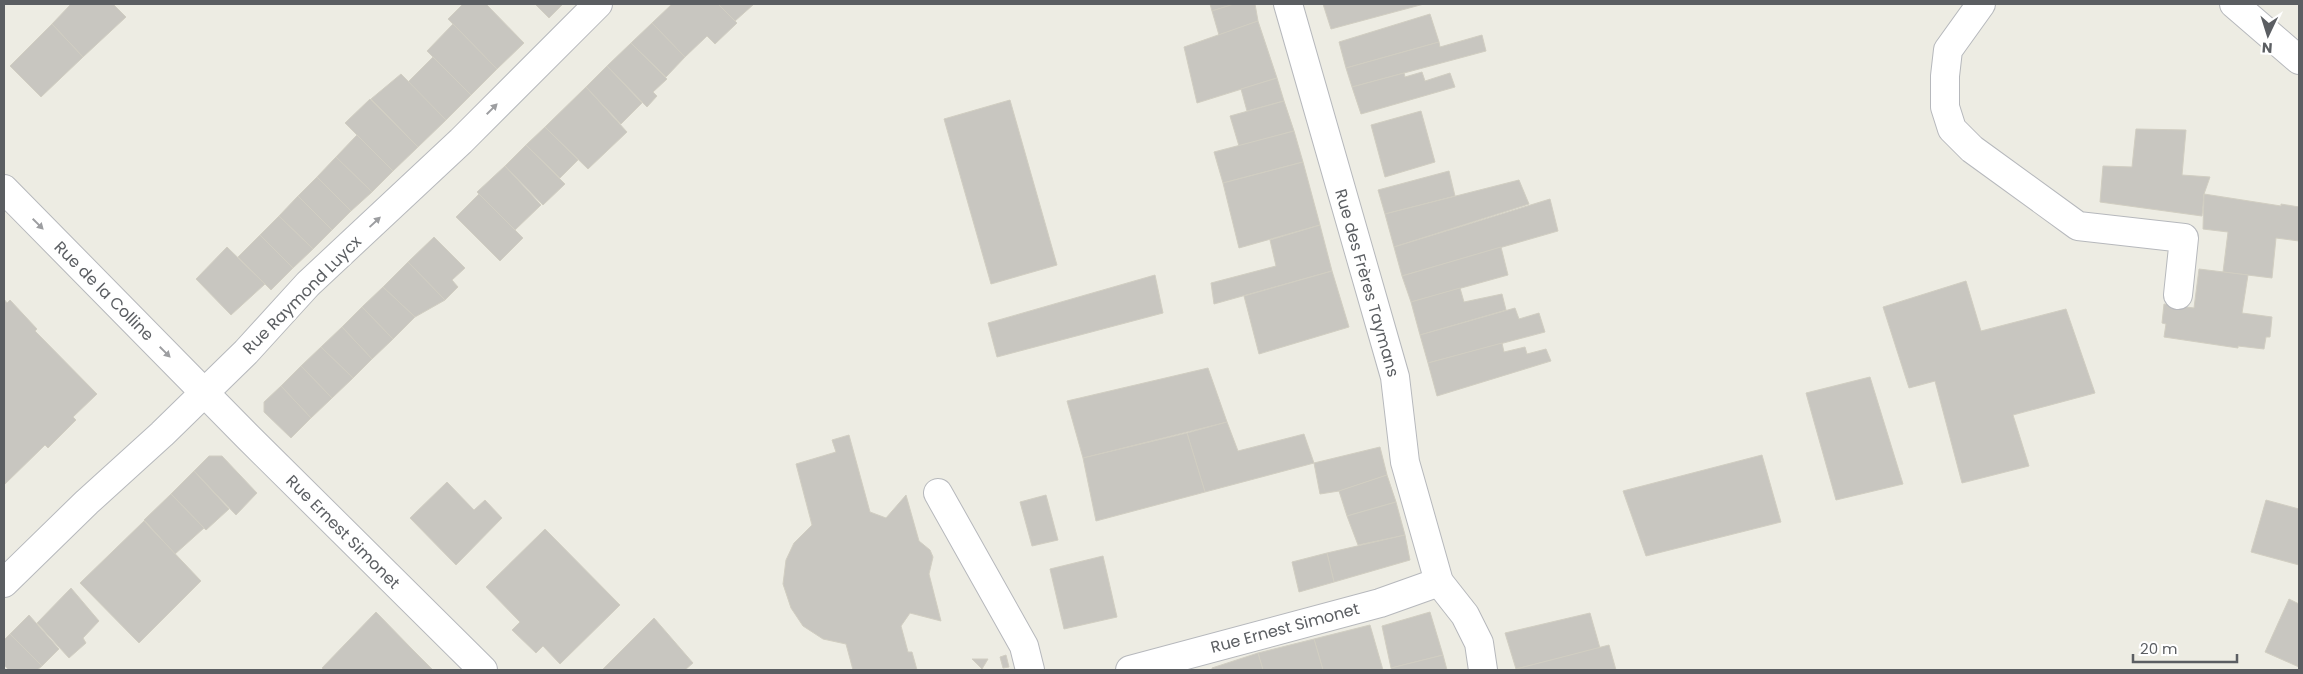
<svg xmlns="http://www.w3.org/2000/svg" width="2303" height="674" viewBox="0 0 2303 674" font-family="Poppins,sans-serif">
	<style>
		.building { fill: #c8c6c0; stroke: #d1cec2 }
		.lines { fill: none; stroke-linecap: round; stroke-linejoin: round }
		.minor-casing { stroke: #b6b8bc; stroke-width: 30 }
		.minor { stroke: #fff; stroke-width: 28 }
		.oneway { fill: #9d9ea1 }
		.labels { text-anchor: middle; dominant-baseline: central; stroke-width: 5; stroke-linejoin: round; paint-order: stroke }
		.street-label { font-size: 16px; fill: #5b5e62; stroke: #fff }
	</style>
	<rect width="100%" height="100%" fill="#edece3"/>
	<g class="building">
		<path d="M71,4h42l13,13 -43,40 -31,-33z"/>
		<path d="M463,4h23l38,39 -27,26 -49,-50z"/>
		<path d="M535,4h28l-14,14z"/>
		<path d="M672,4h46l19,19 -22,21 -8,-8 -22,21 -33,-34z"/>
		<path d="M718,4h36l-19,17z"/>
		<path d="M1210,4h24l-22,7z"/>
		<path d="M1234,4h21l3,17 -39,14 -7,-24z"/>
		<path d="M1323,4h101l-93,25z"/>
		<path d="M1430,14l9,28 -93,26 -7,-26z"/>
		<path d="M1258,21l19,57 -80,25 -13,-56z"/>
		<path d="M652,23l33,34 -19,20 -35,-34z"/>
		<path d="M52,24l31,33 -42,40 -31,-31z"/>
		<path d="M453,24l44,45 -26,26 -44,-44z"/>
		<path d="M1482,35l4,16 -134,36 -6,-19 93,-26 1,5z"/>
		<path d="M631,43l36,36 -14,13 4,4 -10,11 -40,-41z"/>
		<path d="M433,57l38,38 -25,25 -38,-38z"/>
		<path d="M607,66l35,37 -21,21 -35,-37z"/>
		<path d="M1422,72l3,9 25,-8 5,14 -94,27 -9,-27 52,-14 1,4z"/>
		<path d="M401,74l45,46 -28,27 -47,-48z"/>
		<path d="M1277,78l7,23 -37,10 -6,-22z"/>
		<path d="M586,87l41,45 -39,37 -43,-42z"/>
		<path d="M370,99l48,48 -25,24 -48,-48z"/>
		<path d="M1010,100l47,165 -66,19 -47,-165z"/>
		<path d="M1284,101l10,30 -55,15 -9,-30z"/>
		<path d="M1421,111l14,51 -50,15 -14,-52z"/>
		<path d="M545,127l33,33 -18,18 -34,-33z"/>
		<path d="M2136,129l50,1 -4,45 28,2 -6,17 -2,22 -102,-14 3,-36 29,1z"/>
		<path d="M1294,131l9,31 -80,21 -9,-31z"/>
		<path d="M357,135l36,36 -21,21 -36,-35z"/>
		<path d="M526,145l39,39 -22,21 -38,-39z"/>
		<path d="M336,157l36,35 -21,19 -34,-34z"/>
		<path d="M1303,162l17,63 -81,23 -16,-65z"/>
		<path d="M505,166l36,39 -26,25 -38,-38z"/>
		<path d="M1449,171l6,25 -70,18 -7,-24z"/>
		<path d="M317,177l34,34 -19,19 -34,-34z"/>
		<path d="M1519,180l10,24 -135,43 -9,-33z"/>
		<path d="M479,194l44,44 -23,23 -44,-44z"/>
		<path d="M2204,194l77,12v-2l18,3v34l-23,-3 -4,40 -49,-6 5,-40 -25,-3z"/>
		<path d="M298,196l34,34 -19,19 -34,-33z"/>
		<path d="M1550,199l8,32 -156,45 -8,-29z"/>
		<path d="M279,216l34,33 -20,19 -33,-33z"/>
		<path d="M1320,225l12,46 -118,33 -3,-21 65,-17 -6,-26z"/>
		<path d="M260,235l33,33 -22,22 -33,-33z"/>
		<path d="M434,237l31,31 -13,12 6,7 -13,13 -37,-38z"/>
		<path d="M227,247l38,37 -34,31 -35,-36z"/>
		<path d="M1501,247l7,28 -97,27 -9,-26z"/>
		<path d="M408,262l37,38 -30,17 -32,-30z"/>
		<path d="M2199,269l49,6 -6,38 30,4 -2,20h-4l-2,12 -26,-3v2l-74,-11 2,-13 -4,-1 2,-19 30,4z"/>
		<path d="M1332,271l17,56 -90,27 -15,-58z"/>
		<path d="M1155,275l8,38 -166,44 -9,-34z"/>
		<path d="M1966,281l15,50 85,-22 29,84 -82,22 16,51 -67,17 -27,-102 -26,7 -26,-81z"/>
		<path d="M383,287l32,30 -22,22 -31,-32z"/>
		<path d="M1460,288l4,14 38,-8 4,16 -86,25 -9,-33z"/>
		<path d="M4,299l3,4 3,-3 27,29 -2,2 62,63 -24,23 3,3 -28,28 -3,-3 -41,40z"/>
		<path d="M362,307l31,32 -21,20 -30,-32z"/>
		<path d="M1515,308l4,11 20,-6 6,19 -117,31 -8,-28z"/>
		<path d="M342,327l30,32 -19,19 -32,-31z"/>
		<path d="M1502,343l2,9 21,-5 2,7 19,-5 5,12 -114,35 -9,-33z"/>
		<path d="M321,347l32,31 -21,20 -31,-32z"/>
		<path d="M301,366l31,32 -21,20 -30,-32z"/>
		<path d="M1208,368l19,54 -144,36 -16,-57z"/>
		<path d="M1870,377l33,107 -67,16 -30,-107z"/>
		<path d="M281,386l30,32 -20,20 -27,-26v-10z"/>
		<path d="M1227,422l11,29 66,-17 10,29 -109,29 -18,-59z"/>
		<path d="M1187,433l18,59 -109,29 -13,-63z"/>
		<path d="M849,435l21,77 16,6 20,-23 13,46 11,9 3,7 -4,17 12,47 -31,-8 -9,13 7,26h4l5,18h-64l-7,-26 -23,-5 -20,-13 -12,-18 -8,-24 3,-24 8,-17 18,-18 -16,-61 40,-12 -4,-12z"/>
		<path d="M1380,447l7,28 -48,16 -19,3 -6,-31z"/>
		<path d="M1762,455l19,67 -135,34 -23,-65z"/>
		<path d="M209,456h13l35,37 -21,22 -42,-44z"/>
		<path d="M194,471l35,38 -23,21 -35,-36z"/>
		<path d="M1387,475l9,27 -49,14 -8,-25z"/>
		<path d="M447,482l27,28 11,-10 17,18 -46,47 -46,-47z"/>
		<path d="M171,494l33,34 -29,26 -31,-34z"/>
		<path d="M1046,495l12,45 -26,6 -12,-44z"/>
		<path d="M2266,500l33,9v56l-48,-13z"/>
		<path d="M1396,502l9,33 -47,10 -11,-29z"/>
		<path d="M144,521l57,60 -62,62 -59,-60z"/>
		<path d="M545,529l75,76 -60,59 -17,-18 -7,7 -24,-23 8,-8 -34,-35z"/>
		<path d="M1405,535l5,25 -76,22 -7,-29z"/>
		<path d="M1327,553l7,29 -35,10 -7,-30z"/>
		<path d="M1103,556l14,61 -53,12 -14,-60z"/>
		<path d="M71,588l28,33 -16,17 3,5 -17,15 -32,-35z"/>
		<path d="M2289,599l10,5v63l-34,-15z"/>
		<path d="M376,612l36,37 21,21h-109l-2,-2z"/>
		<path d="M1430,612l13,43 -52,13 -9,-42z"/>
		<path d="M1590,613l10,35 -84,21 -11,-36z"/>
		<path d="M29,615l30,34 -17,17 -32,-32z"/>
		<path d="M654,618l39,45 -8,7h-83z"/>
		<path d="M1370,625l13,45h-60l-9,-31z"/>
		<path d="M10,634l32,32 -5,4h-28l-5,-5v-25z"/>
		<path d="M1314,639l9,31h-60l-5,-17z"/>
		<path d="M1609,645l7,25h-100v-1z"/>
		<path d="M1258,653l5,17h-51v-2z"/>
		<path d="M1006,655l3,12 -6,1 -3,-11z"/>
		<path d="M1443,655l4,15h-55l-1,-2z"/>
		<path d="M972,659h16l-6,10z"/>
	</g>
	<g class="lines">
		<defs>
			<g id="minor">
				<path d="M1288,4l107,373 10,85 34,120 26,33 14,28 4,27"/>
				<path d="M1981,4l-33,46 -3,26v31l7,22 20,20 106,77 106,12 -6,57"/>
				<path d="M2234,4l65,56"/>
				<path d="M4,189l244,248 235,233"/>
				<path d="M938,493l86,153 6,24"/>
				<path d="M4,583l83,-81 75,-68 84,-82 62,-68 153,-143 137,-137"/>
				<path d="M1130,670l250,-67 59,-21"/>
			</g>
		</defs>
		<use href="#minor" class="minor-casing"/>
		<use href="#minor" class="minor"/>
	</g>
	<defs><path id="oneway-solid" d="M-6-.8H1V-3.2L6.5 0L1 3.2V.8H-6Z" transform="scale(1.25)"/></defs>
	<g class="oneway">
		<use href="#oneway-solid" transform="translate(492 109) rotate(-45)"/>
		<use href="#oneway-solid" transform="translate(375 222) rotate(-43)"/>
		<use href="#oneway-solid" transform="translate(38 224) rotate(45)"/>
		<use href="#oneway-solid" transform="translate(165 352) rotate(45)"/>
	</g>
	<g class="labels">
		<g class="street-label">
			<text transform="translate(1367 283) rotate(74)">Rue des Frères Taymans</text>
			<text transform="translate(104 291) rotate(45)">Rue de la Colline</text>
			<text transform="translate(302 295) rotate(-45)">Rue Raymond Luycx</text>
			<text transform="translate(343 532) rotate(45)">Rue Ernest Simonet</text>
			<text transform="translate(1285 628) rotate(-15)">Rue Ernest Simonet</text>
		</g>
	</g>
	<rect width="2303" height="674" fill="none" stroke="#5b5e62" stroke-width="10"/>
	<g transform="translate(2268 35) rotate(184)" stroke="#ffffff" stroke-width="4" paint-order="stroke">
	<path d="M0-4L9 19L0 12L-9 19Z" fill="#5b5e62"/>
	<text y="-8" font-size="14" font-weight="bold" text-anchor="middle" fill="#5b5e62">N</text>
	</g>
	<path d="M2133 654v8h104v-8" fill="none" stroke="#5b5e62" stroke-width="2.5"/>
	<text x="2140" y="654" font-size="15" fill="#5b5e62" stroke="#ffffff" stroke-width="4" paint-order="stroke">20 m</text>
</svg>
